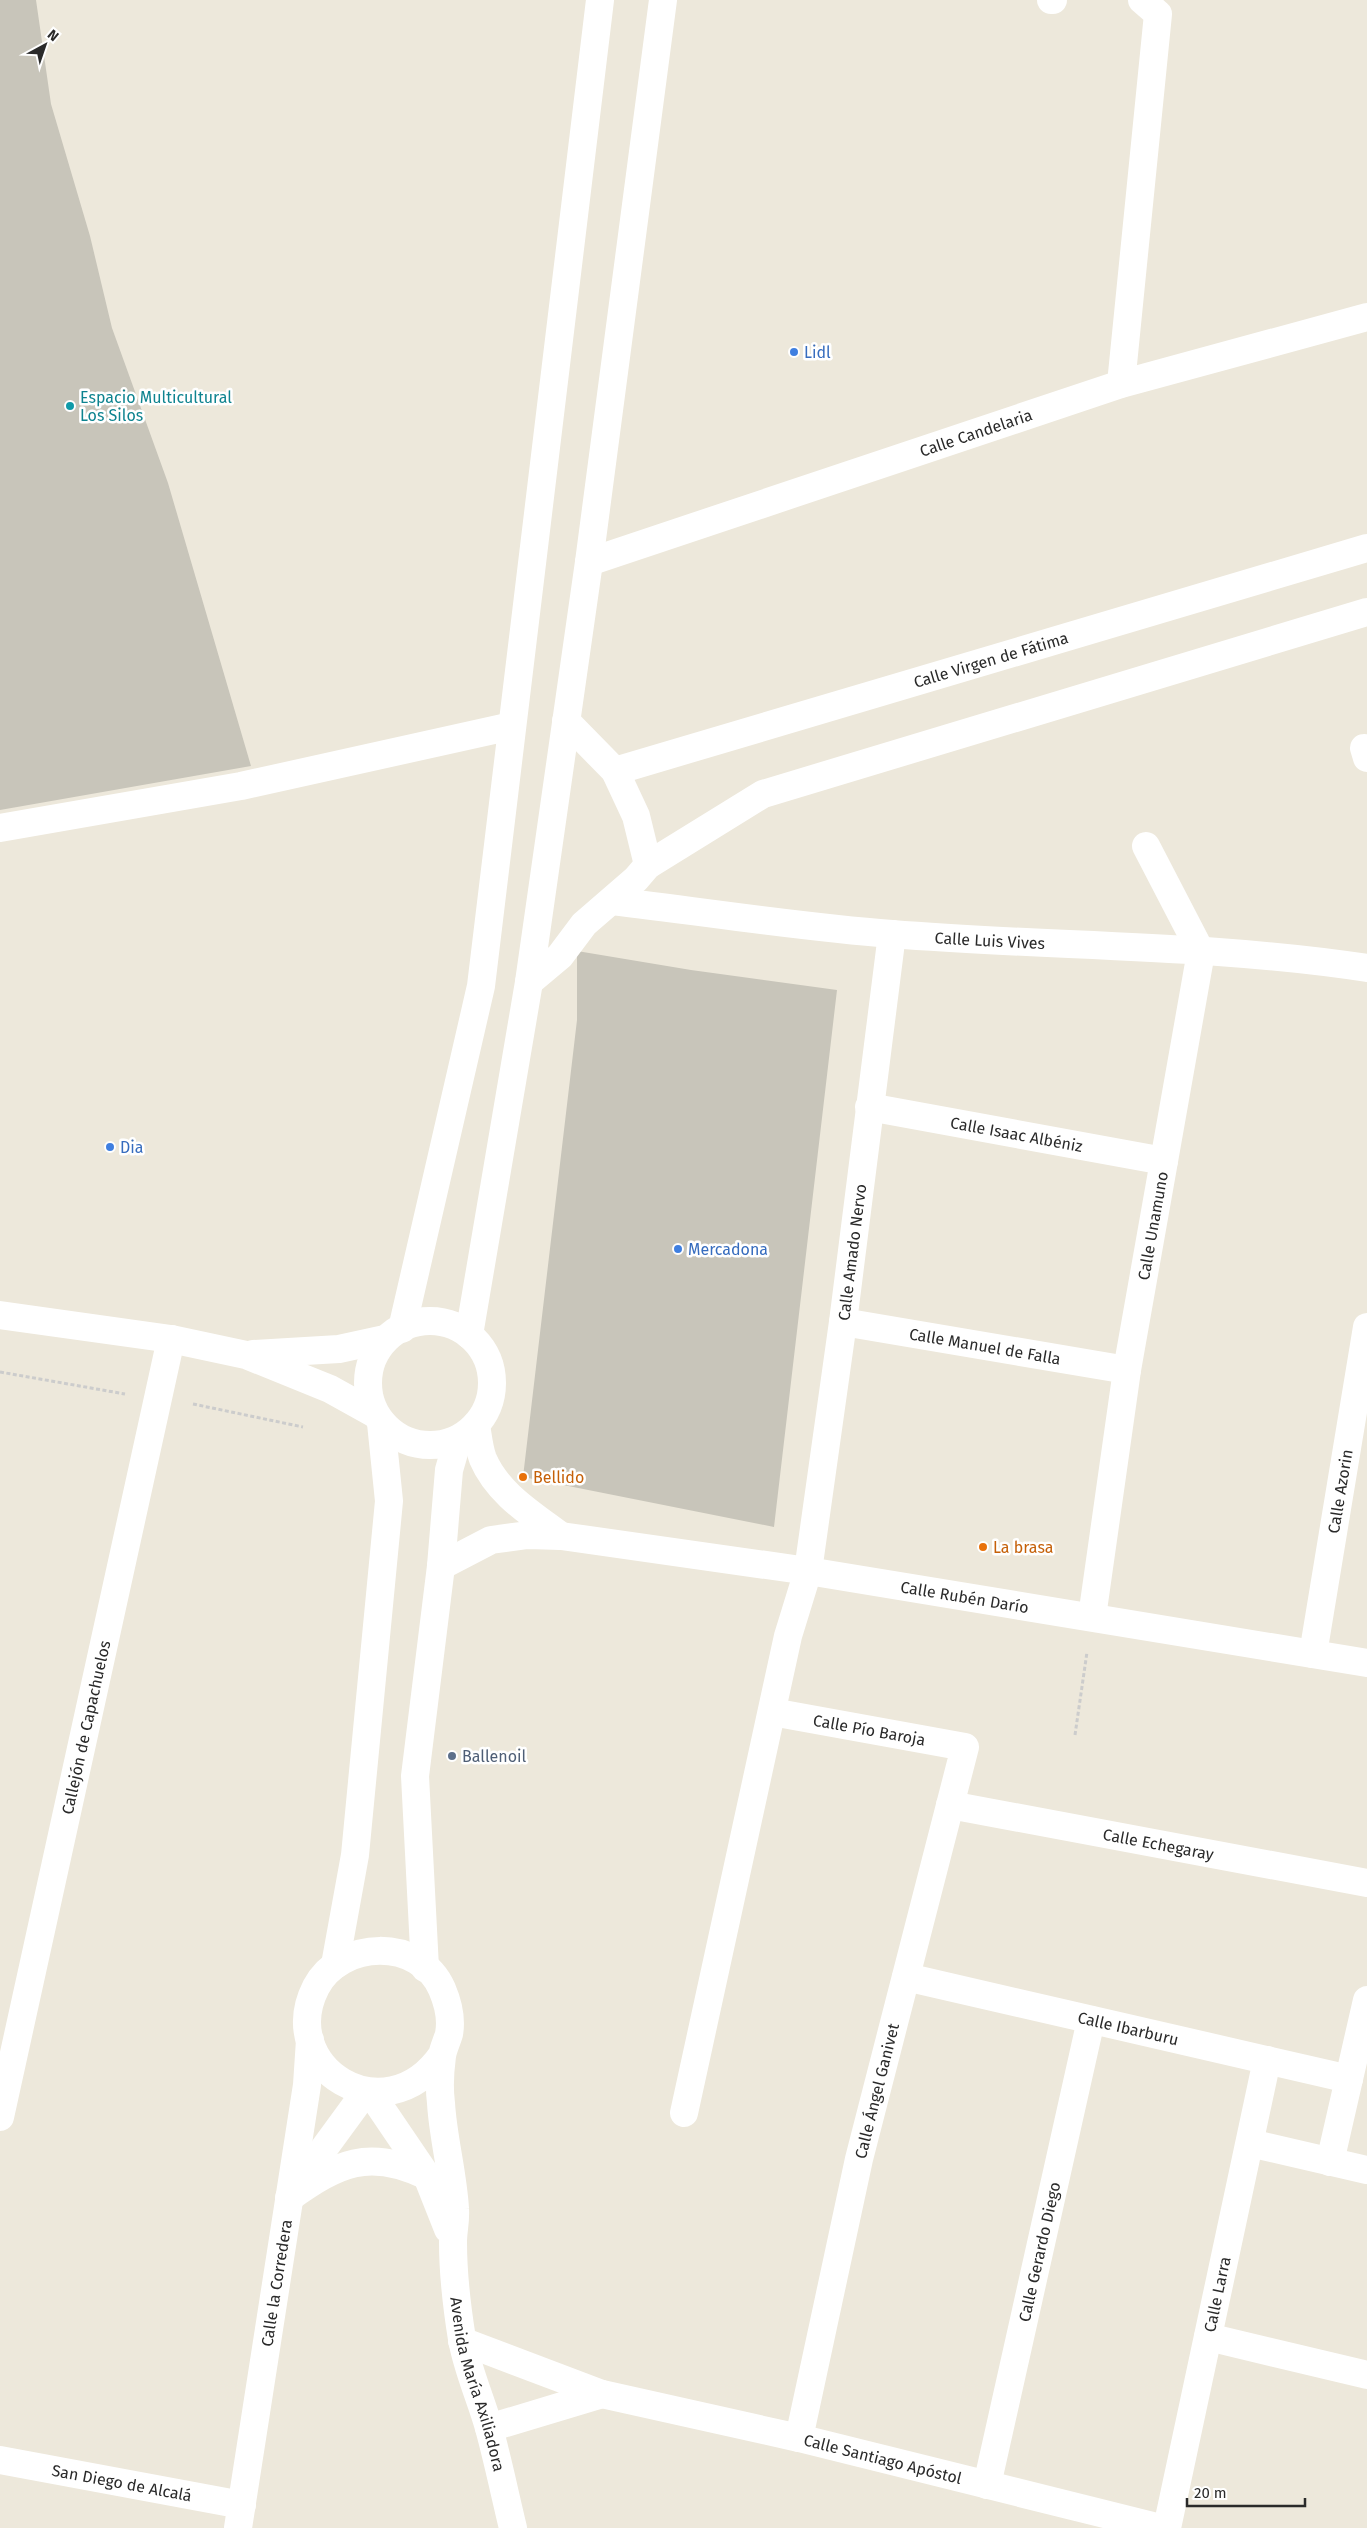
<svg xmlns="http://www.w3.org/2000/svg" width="1367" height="2528" viewBox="0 0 1367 2528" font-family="'Fira Sans',sans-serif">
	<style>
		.building { fill: #c8c5ba }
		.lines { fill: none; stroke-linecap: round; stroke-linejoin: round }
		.path { stroke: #ccc; stroke-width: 3; stroke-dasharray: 4 2.5; stroke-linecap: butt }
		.street { stroke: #fff; stroke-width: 28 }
		.secondary { stroke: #fff; stroke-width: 28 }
		.shop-dot { fill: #3f7fe0; stroke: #fff; stroke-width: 2 }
		.culture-dot { fill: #0f9aa8; stroke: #fff; stroke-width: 2 }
		.food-dot { fill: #e8710a; stroke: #fff; stroke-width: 2 }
		.service-dot { fill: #5c6f8a; stroke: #fff; stroke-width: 2 }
		.labels { text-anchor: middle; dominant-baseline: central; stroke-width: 5; stroke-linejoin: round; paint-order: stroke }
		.shop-label { font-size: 16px; fill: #366cbe; stroke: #fff; text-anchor: start }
		.culture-label { font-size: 16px; fill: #0d838f; stroke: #fff; text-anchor: start }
		.street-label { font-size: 16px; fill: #2a2a2a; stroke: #fff }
		.food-label { font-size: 16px; fill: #c56008; stroke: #fff; text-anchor: start }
		.service-label { font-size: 16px; fill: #4e5e75; stroke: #fff; text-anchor: start }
	</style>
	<rect width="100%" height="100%" fill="#ede8db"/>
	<g class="building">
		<path d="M0,0h36l15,104 39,132 22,92 56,155 83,283 -251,44z"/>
		<path d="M577,951l114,19 146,20 -63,537 -251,-50 54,-457z"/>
	</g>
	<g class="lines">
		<g class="path">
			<path d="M0,1372l125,22"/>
			<path d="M193,1404l110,23"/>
			<path d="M1075,1735l12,-83"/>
		</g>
		<g class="street">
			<path d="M1051,0h2"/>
			<path d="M1121,384l37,-370 -16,-14"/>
			<path id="s1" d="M589,562l532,-178 246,-67"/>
			<path d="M1364,748l3,10"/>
			<path d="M0,828l241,-42 271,-60"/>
			<path id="s2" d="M869,1107l295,54"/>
			<path id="s3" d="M843,1322l284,48"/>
			<path id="s4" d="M1092,1617l35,-247 74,-418 -55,-106"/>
			<path id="s5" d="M1313,1654l54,-327"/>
			<path id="s6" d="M772,1712l193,35 -106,412 -60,279"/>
			<path id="s7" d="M950,1805l417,78"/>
			<path id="s8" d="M906,1977l443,102"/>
			<path id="s9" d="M684,2113l104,-477 20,-65 35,-249 49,-388"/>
			<path id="s10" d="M0,2117l171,-778"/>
			<path d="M1250,2143l117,27"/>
			<path d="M1330,2162l37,-162"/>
			<path d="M1208,2337l159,38"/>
			<path id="s11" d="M987,2485l104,-465"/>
			<path id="s12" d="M1167,2528l100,-468"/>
		</g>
		<g class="secondary">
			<path d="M566,721l49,50 21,45 12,49"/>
			<path id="s13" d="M615,771l752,-223"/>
			<path id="s14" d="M612,901c94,11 187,26 280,33 158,13 318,10 475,34"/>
			<path d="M529,982l31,-26 24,-32 52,-45 12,-14 115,-71 604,-182"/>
			<path d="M0,1315l171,24 75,16 84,34 45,25"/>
			<circle cx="430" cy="1383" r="62"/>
			<path d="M402,1329l79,-343 119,-986"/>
			<path d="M469,1335l60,-353 60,-420 74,-562"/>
			<path d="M253,1354l86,-5 46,-10"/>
			<path d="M476,1425c2,11 3,24 7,34 15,35 49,55 78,77"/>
			<path id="s15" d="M441,1566l50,-26 37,-5 33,1 247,35 559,92"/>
			<path d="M335,1965l20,-110 34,-354 -8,-78"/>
			<path d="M425,1968l-10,-192 26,-210 8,-96 9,-31"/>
			<path id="s16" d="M442,2055c-57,82 -167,12 -126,-68 25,-47 103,-50 126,2 6,14 10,29 7,45 -2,7 -6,15 -7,22 -2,15 -3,32 -1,47 2,35 12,70 14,106 1,11 -2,22 -2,33 0,31 4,66 9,97 5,30 19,60 27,89 9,33 16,67 24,100"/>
			<path d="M370,2092l57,84 21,53"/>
			<path d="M298,2184l68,-93"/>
			<path d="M289,2198c49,-35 80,-50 138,-22"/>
			<path id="s17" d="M462,2341l140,53 197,44 362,90"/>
			<path d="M489,2428l113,-34"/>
			<path id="s18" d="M0,2460l242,45"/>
			<path id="s19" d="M238,2528l69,-443 3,-45"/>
		</g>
	</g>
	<g class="shop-dot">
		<circle cx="794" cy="352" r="5"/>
		<circle cx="110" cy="1147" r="5"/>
		<circle cx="678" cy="1249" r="5"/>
	</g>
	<circle class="culture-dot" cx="70" cy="406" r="5"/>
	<g class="food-dot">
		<circle cx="523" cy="1477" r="5"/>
		<circle cx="983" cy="1547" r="5"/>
	</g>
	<circle class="service-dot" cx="452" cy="1756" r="5"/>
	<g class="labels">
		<g class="shop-label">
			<text x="804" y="352">Lidl</text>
			<text x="120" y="1147">Dia</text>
			<text x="688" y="1249">Mercadona</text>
		</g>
		<g class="culture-label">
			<text x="80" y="397">Espacio Multicultural<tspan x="80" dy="18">Los Silos</tspan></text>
		</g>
		<g class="street-label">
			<text stroke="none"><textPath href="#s1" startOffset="408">Calle Candelaria</textPath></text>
			<text stroke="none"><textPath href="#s13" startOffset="392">Calle Virgen de Fátima</textPath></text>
			<text stroke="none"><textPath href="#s14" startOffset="380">Calle Luis Vives</textPath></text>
			<text stroke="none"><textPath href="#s2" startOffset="150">Calle Isaac Albéniz</textPath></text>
			<text stroke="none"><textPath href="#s4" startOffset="396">Calle Unamuno</textPath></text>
			<text stroke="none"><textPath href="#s9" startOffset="878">Calle Amado Nervo</textPath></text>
			<text stroke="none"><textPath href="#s3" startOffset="144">Calle Manuel de Falla</textPath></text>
			<text stroke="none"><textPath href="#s5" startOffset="165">Calle Azorin</textPath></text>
			<text stroke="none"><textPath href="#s15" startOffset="535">Calle Rubén Darío</textPath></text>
			<text stroke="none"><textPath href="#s10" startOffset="399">Callejón de Capachuelos</textPath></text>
			<text stroke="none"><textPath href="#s6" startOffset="99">Calle Pío Baroja</textPath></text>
			<text stroke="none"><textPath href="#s7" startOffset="212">Calle Echegaray</textPath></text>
			<text stroke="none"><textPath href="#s8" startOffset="228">Calle Ibarburu</textPath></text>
			<text transform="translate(877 2091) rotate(-76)">Calle Ángel Ganivet</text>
			<text stroke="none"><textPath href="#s11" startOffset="239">Calle Gerardo Diego</textPath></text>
			<text stroke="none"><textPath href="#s19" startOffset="248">Calle la Corredera</textPath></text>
			<text stroke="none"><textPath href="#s12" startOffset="239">Calle Larra</textPath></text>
			<text stroke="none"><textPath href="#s16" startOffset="779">Avenida María Axiliadora</textPath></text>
			<text stroke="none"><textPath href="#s17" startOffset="438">Calle Santiago Apóstol</textPath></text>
			<text stroke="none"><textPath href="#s18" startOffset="124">San Diego de Alcalá</textPath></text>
		</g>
		<g class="food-label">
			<text x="533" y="1477">Bellido</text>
			<text x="993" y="1547">La brasa</text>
		</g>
		<g class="service-label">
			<text x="462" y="1756">Ballenoil</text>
		</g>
	</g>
	<g transform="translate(45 45) rotate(40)" stroke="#ffffff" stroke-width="4" paint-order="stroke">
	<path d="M0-4L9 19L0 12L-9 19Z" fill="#2a2a2a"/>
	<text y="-8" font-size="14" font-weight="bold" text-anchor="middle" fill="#2a2a2a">N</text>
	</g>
	<path d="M1187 2498v8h118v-8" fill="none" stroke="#2a2a2a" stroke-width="2.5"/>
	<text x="1194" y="2498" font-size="15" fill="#2a2a2a" stroke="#ffffff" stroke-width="4" paint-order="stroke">20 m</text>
</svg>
